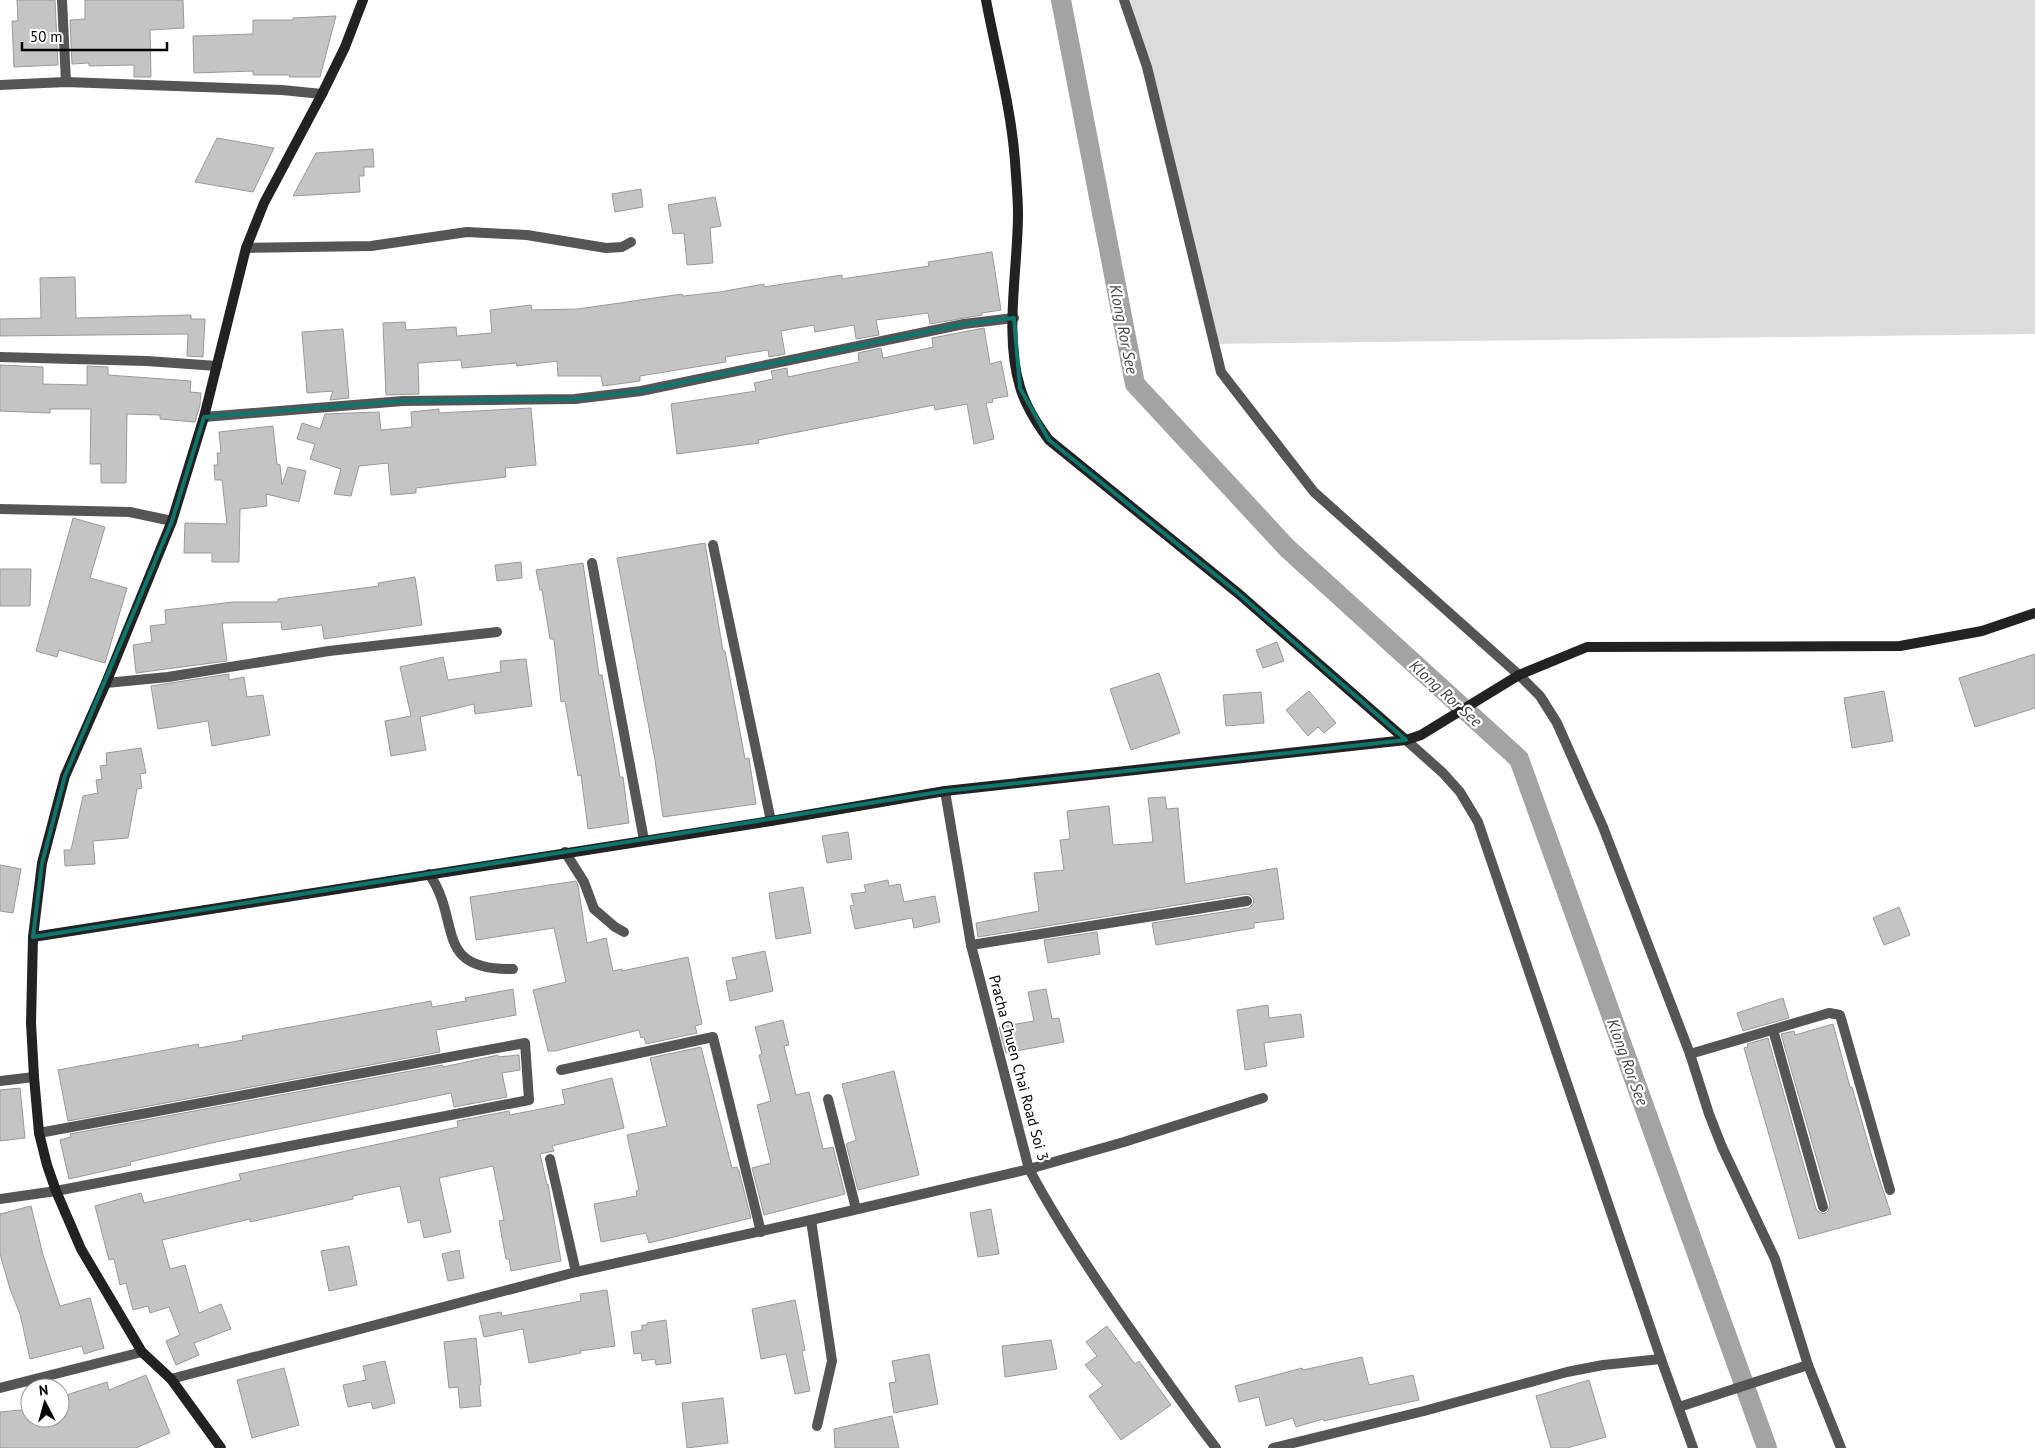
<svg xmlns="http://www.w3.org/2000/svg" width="2035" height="1448" viewBox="0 0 2035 1448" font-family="'PT Sans',sans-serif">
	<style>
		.green { fill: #dcdcdc }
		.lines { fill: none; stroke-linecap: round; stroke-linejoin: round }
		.canal { stroke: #a3a3a3; stroke-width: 20 }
		.building { fill: #c4c4c4; stroke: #999 }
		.street { stroke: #555; stroke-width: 10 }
		.secondary { stroke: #222; stroke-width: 10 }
		.marked { fill: none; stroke: #0f766e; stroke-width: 4; stroke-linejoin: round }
		.labels { text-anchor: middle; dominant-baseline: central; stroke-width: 4.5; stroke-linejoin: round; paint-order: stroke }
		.street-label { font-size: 15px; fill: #000; stroke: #fff }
		.water-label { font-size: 16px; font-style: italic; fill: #444; stroke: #fff }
	</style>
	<rect width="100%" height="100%" fill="#fff"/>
	<path class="green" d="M1130,0h905v334l-821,10z"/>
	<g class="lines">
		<path class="canal" d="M1061,0l74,384 152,164 232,211 248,689"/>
	</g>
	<g class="building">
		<path d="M17,0h38l3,65 -44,2 -2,-46h6z"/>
		<path d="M85,0h98l1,28 -34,2 1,47h-17v-12l-45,1v-3l-17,1 -2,-44 15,-1z"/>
		<path d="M336,16l-16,61h-31l1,-2h-37v-4l-59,2 -1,-37 60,-2v-14h40v-2z"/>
		<path d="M217,138l57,10 -21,44 -58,-10z"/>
		<path d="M373,149l1,18h-10v9h-5l1,16 -67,4 23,-43z"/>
		<path d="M641,189l2,18 -28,5 -3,-18z"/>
		<path d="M715,197l6,29 -11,2 3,35 -26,2 -3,-32 -11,1 -5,-29z"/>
		<path d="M992,252l9,58 -19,3v2l-52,9 -2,-11 -52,7 3,15 -23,4 -2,-14 -39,7 -1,-7 -33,6 4,23 -16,3 -1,-7 -43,7 1,5 -86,14v5l-37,5 -2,-10h-43l-1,-15 -40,5 -1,-3 -54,5 -1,-8 -43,3 1,31 -33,1 -3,-72 22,-1 1,8 50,-3 1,9 35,-3 -2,-23 41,-5 1,5 46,-1 104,-15 1,2 37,-4 44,-8v3l78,-12v4l87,-13 -1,-4z"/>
		<path d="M75,277l1,41 115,-3v4h14l-2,38 -16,-1 1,-22 -188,2v-17l41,-1 -1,-40z"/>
		<path d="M984,328l6,36 11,-3 7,35 -16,3 1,3 -7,1 8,36 -20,5 -7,-40 -32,6 -1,-5 -176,35 1,3 -82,11 -6,-50 85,-13 -2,-8 19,-4 -2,-8 16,-3 1,9 71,-15 -1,-9 23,-5 2,10 50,-11 -1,-9z"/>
		<path d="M343,329l6,69 -19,2 3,-9 -26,2 -5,-61z"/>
		<path d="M0,365l43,2v17l44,1v-19l21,1v8l83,6 -1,11 11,1 -1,12 -5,17 -35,-3v-4l-33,-1 -1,69h-25v-19h-11l1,-55h-41v4l-50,-2z"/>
		<path d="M531,408l5,57 -31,3 1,9 -90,11v5l-25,2 -3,-32 -29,3 -8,30 -17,-2 7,-25 -31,-10 5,-15 -18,-5 5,-16 18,6 5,-15 54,-2 2,18 31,-3 -1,-15 28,-3v4z"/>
		<path d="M273,426l4,38 3,1 2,20 6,-18 18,4 -7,31 -33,-8 1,12 -27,3 -1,53h-27v-9h-28l1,-30 42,1 -5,-44h-7l-1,-15h4l-1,-12h4l-2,-21z"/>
		<path d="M73,518l32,9 -15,51 37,10 -22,75 -46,-13 -2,7 -21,-6z"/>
		<path d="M705,543l18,108h2l20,108 4,-1 7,46 -93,13 -8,-57 -38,-202z"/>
		<path d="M521,562l1,16 -25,3 -2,-16z"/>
		<path d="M583,563l16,112h3l18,102h3l6,46 -41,6 -7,-54 -3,1 -13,-75 -4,1 -7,-63h-4l-8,-49h-2l-4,-20z"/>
		<path d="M0,569h31l-1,37h-30z"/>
		<path d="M415,577l7,48 -98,14 -2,-14 -40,5 -1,-8 -59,1 5,38 -91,12 -3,-28 19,-3 -2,-16 16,-2 -1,-14 68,-8h45v-3l101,-13 -1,-3z"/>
		<path d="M1277,642l7,19 -21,7 -7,-18z"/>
		<path d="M2035,654v54l-60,19 -16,-49z"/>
		<path d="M443,657l5,23 53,-8 -1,-11 26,-2 6,47 -57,8 -1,-10 -54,13 6,33 -35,6 -6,-35 26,-5 -11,-49z"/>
		<path d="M1159,673l21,60 -49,17 -21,-61z"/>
		<path d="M229,674v6l15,-3 3,20 16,-2 7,40 -58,11 -4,-25 -50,8 -7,-43z"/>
		<path d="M1309,691l27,32 -12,10 -6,-6 -10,9 -22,-26z"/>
		<path d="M1884,691l9,50 -41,7 -8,-50z"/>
		<path d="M1261,692l3,31 -38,3 -3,-31z"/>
		<path d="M141,748l5,25 -6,1 2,14 -5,1 -9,49 -35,3 2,23 -30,2 -1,-16h7l12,-54 15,-3 -2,-13 6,-1 -2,-13 7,-1 -1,-12z"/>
		<path d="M1165,797l2,12 11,-1 7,76 92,-16 7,51 -30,4v5l-98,17 -4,-22 97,-15 4,-4 1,-5 -4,-4 -4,-1 -268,43 -2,-14 63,-12 -5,-38 30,-3 -4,-30 10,-1 -3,-28 42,-5 4,39 40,-3 -5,-44z"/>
		<path d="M848,832l4,27 -25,4 -5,-27z"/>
		<path d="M0,865l21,4 -8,44 -13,-2z"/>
		<path d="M888,880l1,6 11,-2 4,18 31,-6 5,26 -26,6 -2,-10 -57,11 -5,-23 4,-1 -3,-11 15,-2 -2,-7z"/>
		<path d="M576,881l2,5 9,57 19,-5 7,33 9,-2v2l66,-14 14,67 -7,2 2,7 -51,11 -2,-7 -3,1 -2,-8 -84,21h-7l-15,-61 33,-8 -12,-54 -78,12 -6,-43z"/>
		<path d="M803,887l8,46 -35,6 -7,-46z"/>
		<path d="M1899,907l11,28 -26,10 -11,-27z"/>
		<path d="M1097,932l3,22 -52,9 -4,-23z"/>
		<path d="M765,951l8,40 -43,10 -4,-20 11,-2 -5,-21z"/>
		<path d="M513,989l3,26 -80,15 4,22 -372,69 -10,-51 140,-26 1,4 44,-8 -1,-4 189,-35 1,6 34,-6 -1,-3z"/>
		<path d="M1046,989l6,30 7,-1 5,24 -58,11 -7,-26 35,-6 -6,-29z"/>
		<path d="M1783,998l6,20 -46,13 -6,-18z"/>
		<path d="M1268,1005l1,13 32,-4 3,23 -40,6 3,23 -22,4 -8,-60z"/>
		<path d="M783,1020l6,25 -5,1 12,49 13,-3 14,57 10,-2 12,47 -81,21 -12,-47 19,-5 -14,-58 14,-4 -12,-46 3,-1 -7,-27z"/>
		<path d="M1833,1024l17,63h2l20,70 19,57 -92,25 -55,-191 4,-1 -1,-3 21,-6 48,171 3,3 5,2 4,-3 2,-6 -49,-171 13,-3 1,4z"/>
		<path d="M701,1047l31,121 5,-1 2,4 12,47 -102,25 -3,-10 -45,9 -7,-38 43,-8 -1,-5 3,-1 -12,-55 40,-9 -17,-68z"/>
		<path d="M498,1055v2l21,-2 1,15 -18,3 5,24 -53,10 -3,-14 -235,49 -86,20 1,3 -62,14 -9,-39 11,-3 -1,-3 373,-69v2z"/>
		<path d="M894,1071l25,104 -61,15 -12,-46 10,-4 -14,-56z"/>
		<path d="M612,1078l12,50 -72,18 2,5 -14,3 7,31 1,-1 13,77 -50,10 -2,-12h-3l-7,-38 5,-1 -11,-54 -54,12 12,54 -27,6 -4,-18 -12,3 -8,-37 -47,10v3l-103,23v-3l-88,21 8,29 15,-4 14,48 22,-9 10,25 -37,14 5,12 -23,10 -10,-24 14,-6 -11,-28 -19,6 -2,-7 -15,4 -7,-27 -6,2 -6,-26 -5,1 -14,-54 46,-13 3,10 97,-23 -2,-6 219,-47 -1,-6 52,-10 1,4 55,-11 -3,-14z"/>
		<path d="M20,1088l5,50 -25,3v-51z"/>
		<path d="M31,1206l12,49 17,51 30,-8 14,50 -20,6 -2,-8 -52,13 -10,-45 -10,-25 -10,-35v-40z"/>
		<path d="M991,1209l8,45 -21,3 -8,-44z"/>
		<path d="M349,1246l8,39 -28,6 -8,-40z"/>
		<path d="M459,1250l5,28 -16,3 -6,-27z"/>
		<path d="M607,1290l8,56 -35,5 1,2 -52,10 -6,-34 -39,8 -5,-21 22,-4 1,4 79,-15 -1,-7z"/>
		<path d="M795,1300l10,50 -3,1 8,40 -15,3 -9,-40 -25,5 -9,-50z"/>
		<path d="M666,1320l5,43 -15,2 -1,-6 -13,2 -1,-8 -7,1 -3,-22 11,-2v-5h5v-2z"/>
		<path d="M1107,1326l28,38 4,-3 32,44 -50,35 -32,-44 14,-10 -18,-21 12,-9 -11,-14z"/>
		<path d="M476,1338l5,47h-2l2,21 -21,2 -2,-21 -9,1 -5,-46z"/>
		<path d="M1051,1340l6,29 -52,8 -3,-31z"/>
		<path d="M929,1354l9,50 -44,9 -5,-30 7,-1 -4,-21z"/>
		<path d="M1362,1357l7,28 44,-10 6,25 -95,21 -1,-2 -27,8 -3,-9 -27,8 -7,-29 -20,5 -4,-16 67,-18 1,2z"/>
		<path d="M385,1361l10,42 -22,6 -2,-7 -23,5 -5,-22 23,-5 -3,-14z"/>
		<path d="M284,1368l15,57 -47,13 -15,-58z"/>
		<path d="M146,1375l24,58 -34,15h-136v-36l30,-3v9h30v-21l47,-15 2,8z"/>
		<path d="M1589,1380l17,57 -39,11h-16l-15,-52z"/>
		<path d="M723,1398l5,45 -41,5 -5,-45z"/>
		<path d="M892,1416l7,32h-64l-1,-19z"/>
	</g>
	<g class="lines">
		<g class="street">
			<path d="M62,0l4,82"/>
			<path d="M1124,0l23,67 74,305 93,120 205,183 21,21 17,27 46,104 87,227 19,60 13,33 53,112 33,106 -129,42"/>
			<path d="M0,85l66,-3 216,8 40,4"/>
			<path d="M246,248l125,-2 96,-14 60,3 79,13 16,-1 9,-5"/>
			<path d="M0,357l147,4 70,5"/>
			<path d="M204,417l199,-16 172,-2 66,-8 323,-67 50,-6"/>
			<path d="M0,509l130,3 42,9"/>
			<path d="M713,545l58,276"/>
			<path d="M592,563l52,277"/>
			<path d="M106,683l62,-6 161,-26 168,-19"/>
			<path d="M1406,740l37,33 17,19 18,30 183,537 32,89"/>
			<path d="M945,791l26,154 58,224c32,60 70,116 109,171 25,36 51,73 78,108"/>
			<path d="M565,852l19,30 10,27 21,18 9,5"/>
			<path d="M429,874c33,46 3,97 84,95"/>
			<path d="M971,945l276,-44"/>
			<path d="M1773,1030l50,177"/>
			<path d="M1690,1054l139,-41 11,2 50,175"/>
			<path d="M561,1070l152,-33 48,195"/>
			<path d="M0,1081l34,-4"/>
			<path d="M828,1099l28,110"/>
			<path d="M550,1159l26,113"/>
			<path d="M0,1199l56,-8 473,-91 -4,-57 -486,90"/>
			<path d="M811,1220l21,141 -15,65"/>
			<path d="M1808,1365l33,83"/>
			<path d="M171,1379l405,-107 235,-52 218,-51 95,-27 139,-44"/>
			<path d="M0,1388l142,-36"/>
			<path d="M1273,1448l151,-37 143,-39 36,-7 58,-6"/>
		</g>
		<g class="secondary">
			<path d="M986,0c10,53 25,107 29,161 1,17 3,35 3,53 0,54 -14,121 2,173 6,20 17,37 29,53l190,154 167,146"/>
			<path d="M33,937l738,-116 174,-30 461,-51 15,-5 98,-60 68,-28 313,-1 82,-15 53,-18"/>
			<path d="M221,1448l-50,-69 -29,-27 -61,-103 -25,-58 -9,-26 -8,-32 -5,-56 -3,-54 2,-86 9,-74 23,-87 41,-93 66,-162 32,-104 42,-169 18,-45 58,-109 23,-47 18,-47"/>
		</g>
	</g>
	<path class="marked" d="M1014,318l6,70 29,52 190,154 167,146 -461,51 -912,146 9,-74 23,-87 107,-255 32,-104 199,-16 172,-2 66,-8 323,-67z"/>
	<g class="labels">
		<g class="street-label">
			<text transform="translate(1019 1068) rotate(75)">Pracha Chuen Chai Road Soi 3</text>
		</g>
		<g class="water-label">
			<text transform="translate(1124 329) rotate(79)">Klong Ror See</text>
			<text transform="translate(1446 693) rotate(42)">Klong Ror See</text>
			<text transform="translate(1628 1062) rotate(70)">Klong Ror See</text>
		</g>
	</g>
	<g transform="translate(45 1403) rotate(354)"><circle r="24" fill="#ffffff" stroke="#999999"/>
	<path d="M0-4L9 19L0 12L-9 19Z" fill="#000000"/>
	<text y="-8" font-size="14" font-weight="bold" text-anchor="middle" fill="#000000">N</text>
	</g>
	<path d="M22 42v8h145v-8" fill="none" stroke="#000000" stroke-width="2.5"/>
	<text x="30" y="42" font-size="15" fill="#000000" stroke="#ffffff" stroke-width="4" paint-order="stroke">50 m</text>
</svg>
